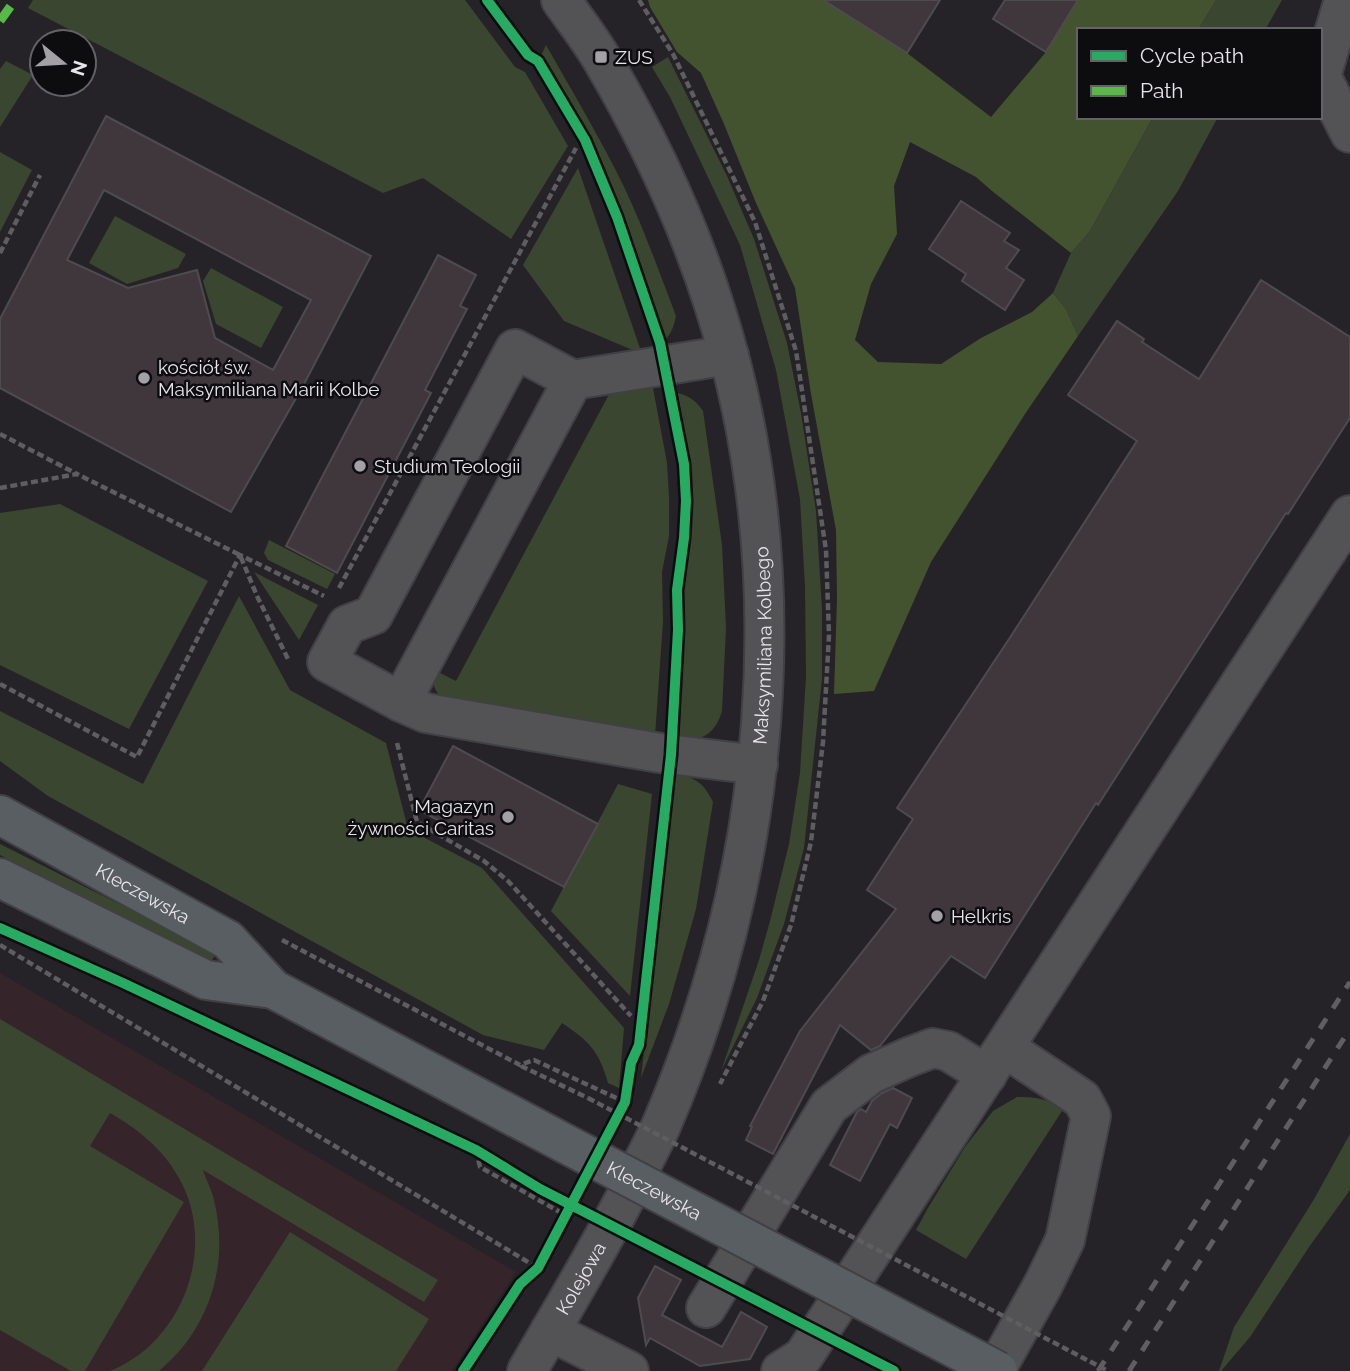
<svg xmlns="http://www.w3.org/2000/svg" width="1350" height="1371" viewBox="0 0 1350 1371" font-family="Raleway,sans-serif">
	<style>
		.education { fill: #35242a }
		.green { fill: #3b4630 }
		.forest { fill: #435330 }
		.building { fill: #40373d; stroke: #4e4b4e; stroke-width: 2; fill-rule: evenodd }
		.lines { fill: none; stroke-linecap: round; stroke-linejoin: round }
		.minor-casing { stroke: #414044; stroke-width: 42 }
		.major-casing { stroke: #414044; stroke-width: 42 }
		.path { stroke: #5e5d5f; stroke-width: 4.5; stroke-dasharray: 7 3.5; stroke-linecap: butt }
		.minor { stroke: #535255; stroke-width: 38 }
		.major { stroke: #585e62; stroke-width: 38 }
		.rail { stroke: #5f5e60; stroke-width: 5; stroke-dasharray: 12 12; stroke-linecap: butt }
		.major-bridge-casing { stroke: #414044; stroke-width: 42; stroke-linecap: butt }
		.path-bridge { stroke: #5e5d5f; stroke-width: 4.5; stroke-dasharray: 7 3.5; stroke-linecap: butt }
		.major-bridge { stroke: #585e62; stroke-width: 38 }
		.quiet { stroke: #58b947; stroke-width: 9; stroke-dasharray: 18 9; stroke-linecap: butt }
		.cycleway-casing { stroke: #0d0c0f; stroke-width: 15 }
		.cycleway { stroke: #26ab63; stroke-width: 10 }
		.poi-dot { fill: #a3a0a6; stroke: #0d0c0f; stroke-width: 2.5 }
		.labels { text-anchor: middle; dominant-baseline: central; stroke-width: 5; stroke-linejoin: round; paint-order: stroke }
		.poi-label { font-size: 19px; fill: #e7e4ea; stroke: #0d0c0f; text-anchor: start }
		.street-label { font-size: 19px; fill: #e7e4ea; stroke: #0d0c0f }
	</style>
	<rect width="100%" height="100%" fill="#252327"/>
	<path class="education" d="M0,973l516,299 -64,99h-452z"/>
	<g class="green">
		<path d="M33,0h432l50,67 10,5 43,74 -57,93 -88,-61 -40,15 -355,-185z"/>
		<path d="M1216,0h66l-17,30h-67z"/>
		<path d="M546,45c27,48 56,96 80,146 19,41 34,83 50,125 -2,9 -4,17 -11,24l-49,-140 -27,-64 -48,-80z"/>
		<path d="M668,57l59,119 27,63 33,104 14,70 15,98 6,98v70l-18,169 -20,76 -27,74 -36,73 38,-111 11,-39 19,-77 11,-71 6,-96 -1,-90 -5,-88 -24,-129 -36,-125 -70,-148 -18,-30z"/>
		<path d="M6,61l27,14 -33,52v-58z"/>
		<path d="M1153,117h65l-40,74 -100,145 -12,-27 -13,-16 18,-40 19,-22z"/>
		<path d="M0,152l32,18 -32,62z"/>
		<path d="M578,168l64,186 -78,-33 -41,-56z"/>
		<path d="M115,216l71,38 -8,14 -51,16 -38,-21z"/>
		<path d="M211,268l72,39 -22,41 -45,-24 -13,-43z"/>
		<path d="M623,384l30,4 14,75 2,34v39l-7,36 1,49 -8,115 -214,-39c-8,-9 -9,-15 -7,-27l22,11 158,-296z"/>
		<path d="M678,393c12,3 18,8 25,18l19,134 4,83 -4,83c-7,23 -19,30 -43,29l5,-149 6,-52 1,-39 -1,-35z"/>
		<path d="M60,504l148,77 -79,148 -129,-64v-152z"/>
		<path d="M269,540l66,34 -8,15 -59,-29 -4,-7z"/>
		<path d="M254,572l64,33 -19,35z"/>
		<path d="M239,596l51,94 96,53 22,86 74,39 142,160 -5,60 -11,-5c-9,-32 -19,-42 -46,-60l-18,27 -61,-15 -435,-239 -48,-35v-50l143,73z"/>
		<path d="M676,773c20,6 27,9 37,29l-17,107 -27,95 -28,74z"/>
		<path d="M618,784l34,10 -22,202 -79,-85z"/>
		<path d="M0,844l216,109 -5,9 -211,-107z"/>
		<path d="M0,1019l438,261 -14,22 -221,-132c3,10 9,20 11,30 13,53 2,106 -32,148 -7,8 -15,16 -23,23h-49c73,-29 108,-124 69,-193 -16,-29 -41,-49 -69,-65l-20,33 94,56 -99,169h-14l-71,-41z"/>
		<path d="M1017,1097c18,0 32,1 45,14l-96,148 -50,-29 12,-22 37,-61 28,-36z"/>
		<path d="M1350,1134v56l-41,57 -59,90 -29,34h-2l15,-44 79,-126z"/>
		<path d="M290,1232l139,87 -33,52h-194z"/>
	</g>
	<path class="forest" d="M648,0h177l82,53 84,64 55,-65 32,-52h138l-18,30h-119v87h74l-63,114 -19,22 -79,-62 -16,-14 -66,-35 -16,44 3,48 -26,50 -16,56 23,22 63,2 40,-26 51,-26 21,-19 13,16 12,27 -53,78 -94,148 -57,129 -40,3 3,-96 -1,-68 -25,-136 -16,-106 -39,-85 -32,-79 -23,-51 -24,-21 -27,-45z"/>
	<g class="building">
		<path d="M823,0h117l-33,53z"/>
		<path d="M1005,0h73l-32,52 -53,-33z"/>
		<path d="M106,116l265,140 -68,130 -72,126 -231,-124v-69zM104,190l207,110 -38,70 -58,-32 -18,-68 -69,18 -61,-28z"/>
		<path d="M961,201l49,32 -6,8 15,9 -13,18 18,12 -19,30 -43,-29 4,-7 -37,-25z"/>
		<path d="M438,255l38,20 -16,31 7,3 -42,81 6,3 -94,180 -51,-27z"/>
		<path d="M1261,280l89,57v81l-62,96 -2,-1 -188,292 -2,-2 -111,175 -34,-22 -71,90 -9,4 -31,-25 -67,129 -27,-14 6,-13 -2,-1 50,-95 96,-122 -29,-19 46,-71 -16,-11 114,-172 126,-195 -69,-46 49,-74 27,18 -2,3 57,37z"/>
		<path d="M453,746l145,78 -34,63 -145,-77z"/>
		<path d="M893,1088l19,10 -15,30 -7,-4 -30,57 -30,-16 27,-53 4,-3 5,3 6,-11 10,-8z"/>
		<path d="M655,1266l26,14 -19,35 60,32 19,-35 26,15 -17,32 -50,7 -50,-28 -4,7 -8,-47z"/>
	</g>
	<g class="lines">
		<defs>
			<g id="minor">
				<path d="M1344,0l-23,76 29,57"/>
				<path d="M729,355l-156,25 -58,-31 -142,266 -26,10 -20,37 74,40 25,11 234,40 98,12"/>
				<path d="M401,702l172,-322"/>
				<path d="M706,1308l123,-202 42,-32 38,-17 24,-9 15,3 39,24"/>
				<path d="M550,1331l79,40"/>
				<path id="s1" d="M527,1371c37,-64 75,-127 108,-192 8,-18 18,-35 26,-53 110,-256 139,-551 54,-818 -27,-86 -67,-170 -112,-247 -12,-21 -28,-41 -42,-61"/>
				<path d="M781,1371l22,-14 547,-842"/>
				<path d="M995,1371l48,-86 22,-45 26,-124 -9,-17 -77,-51"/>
			</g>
			<g id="major">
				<path id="s2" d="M0,815l228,125 45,49 291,154"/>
				<path d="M0,878l206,102 67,9"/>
			</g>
		</defs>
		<use href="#minor" class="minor-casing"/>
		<use href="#major" class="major-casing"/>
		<g class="path">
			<path d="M639,0l34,54 82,168 41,129 30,199 3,85 -6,107 -12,100 -20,83 -28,76 -43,83"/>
			<path d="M0,253l40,-78"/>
			<path d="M0,434l77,40"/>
			<path d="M0,488l77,-14 163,81 17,41 32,65"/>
			<path d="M339,588l237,-440"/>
			<path d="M0,684l137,73 103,-202 84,41"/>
			<path d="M397,743l20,79 67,39 24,20 123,135"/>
			<path d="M282,940l238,125 14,-5 91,42"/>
			<path d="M0,945l538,323"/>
			<path d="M521,1066l67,32"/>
			<path d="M476,1150l4,17 85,48"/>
		</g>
		<use href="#minor" class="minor"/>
		<use href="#major" class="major"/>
		<g class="rail">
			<path d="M1098,1371l252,-389"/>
			<path d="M1129,1371l221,-342"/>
		</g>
		<defs>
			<g id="major-bridge">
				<path id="s3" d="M564,1143l434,228"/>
			</g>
		</defs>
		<use href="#major-bridge" class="major-bridge-casing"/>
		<path class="path-bridge" d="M588,1098l520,273"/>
		<use href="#major-bridge" class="major-bridge"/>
		<path class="quiet" d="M0,21l15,-21"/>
		<defs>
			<g id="cycleway">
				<path d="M0,928l123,55 353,167 64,39 354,182"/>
				<path d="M463,1371l57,-87 18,-16 87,-166 6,-39 8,-18 32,-290 7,-125 -1,-40 7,-52 2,-37 -2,-37 -24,-121 -43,-126 -32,-77 -47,-79 -10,-6 -41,-55"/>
			</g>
		</defs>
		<use href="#cycleway" class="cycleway-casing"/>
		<use href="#cycleway" class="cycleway"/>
	</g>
	<g class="poi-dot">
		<rect x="594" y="50" width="14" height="14" rx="3.5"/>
		<circle cx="144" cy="378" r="7"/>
		<circle cx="360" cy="466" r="7"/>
		<circle cx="508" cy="817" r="7"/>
		<circle cx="937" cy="916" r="7"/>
	</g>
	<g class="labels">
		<g class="poi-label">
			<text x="615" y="57">ZUS</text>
			<text x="158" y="367">kościół św.<tspan x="158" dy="22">Maksymiliana Marii Kolbe</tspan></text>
			<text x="374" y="466">Studium Teologii</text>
			<text x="494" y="806" text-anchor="end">Magazyn<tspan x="494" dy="22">żywności Caritas</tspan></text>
			<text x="951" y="916">Helkris</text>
		</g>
		<g class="street-label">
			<text stroke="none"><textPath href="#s1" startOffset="774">Maksymiliana Kolbego</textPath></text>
			<text stroke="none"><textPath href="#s2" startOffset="163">Kleczewska</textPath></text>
			<text stroke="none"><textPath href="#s3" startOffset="102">Kleczewska</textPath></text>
			<text stroke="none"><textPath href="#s1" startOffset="107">Kolejowa</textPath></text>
		</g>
	</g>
	<rect x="1077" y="28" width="245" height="91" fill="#0d0c0f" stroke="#646267" stroke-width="2"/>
	<rect x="1091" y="51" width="35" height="10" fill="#26ab63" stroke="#646267" stroke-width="2"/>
	<text x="1140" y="63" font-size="21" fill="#e7e4ea">Cycle path</text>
	<rect x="1091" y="86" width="35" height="10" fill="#58b947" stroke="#646267" stroke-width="2"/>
	<text x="1140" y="98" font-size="21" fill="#e7e4ea">Path</text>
	<g transform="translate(63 63) rotate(108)"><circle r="33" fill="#0d0c0f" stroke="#646267" stroke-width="2"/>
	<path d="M0-5L12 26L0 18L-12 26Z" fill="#a3a0a6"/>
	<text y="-10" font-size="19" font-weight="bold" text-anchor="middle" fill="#e7e4ea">N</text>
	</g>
</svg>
